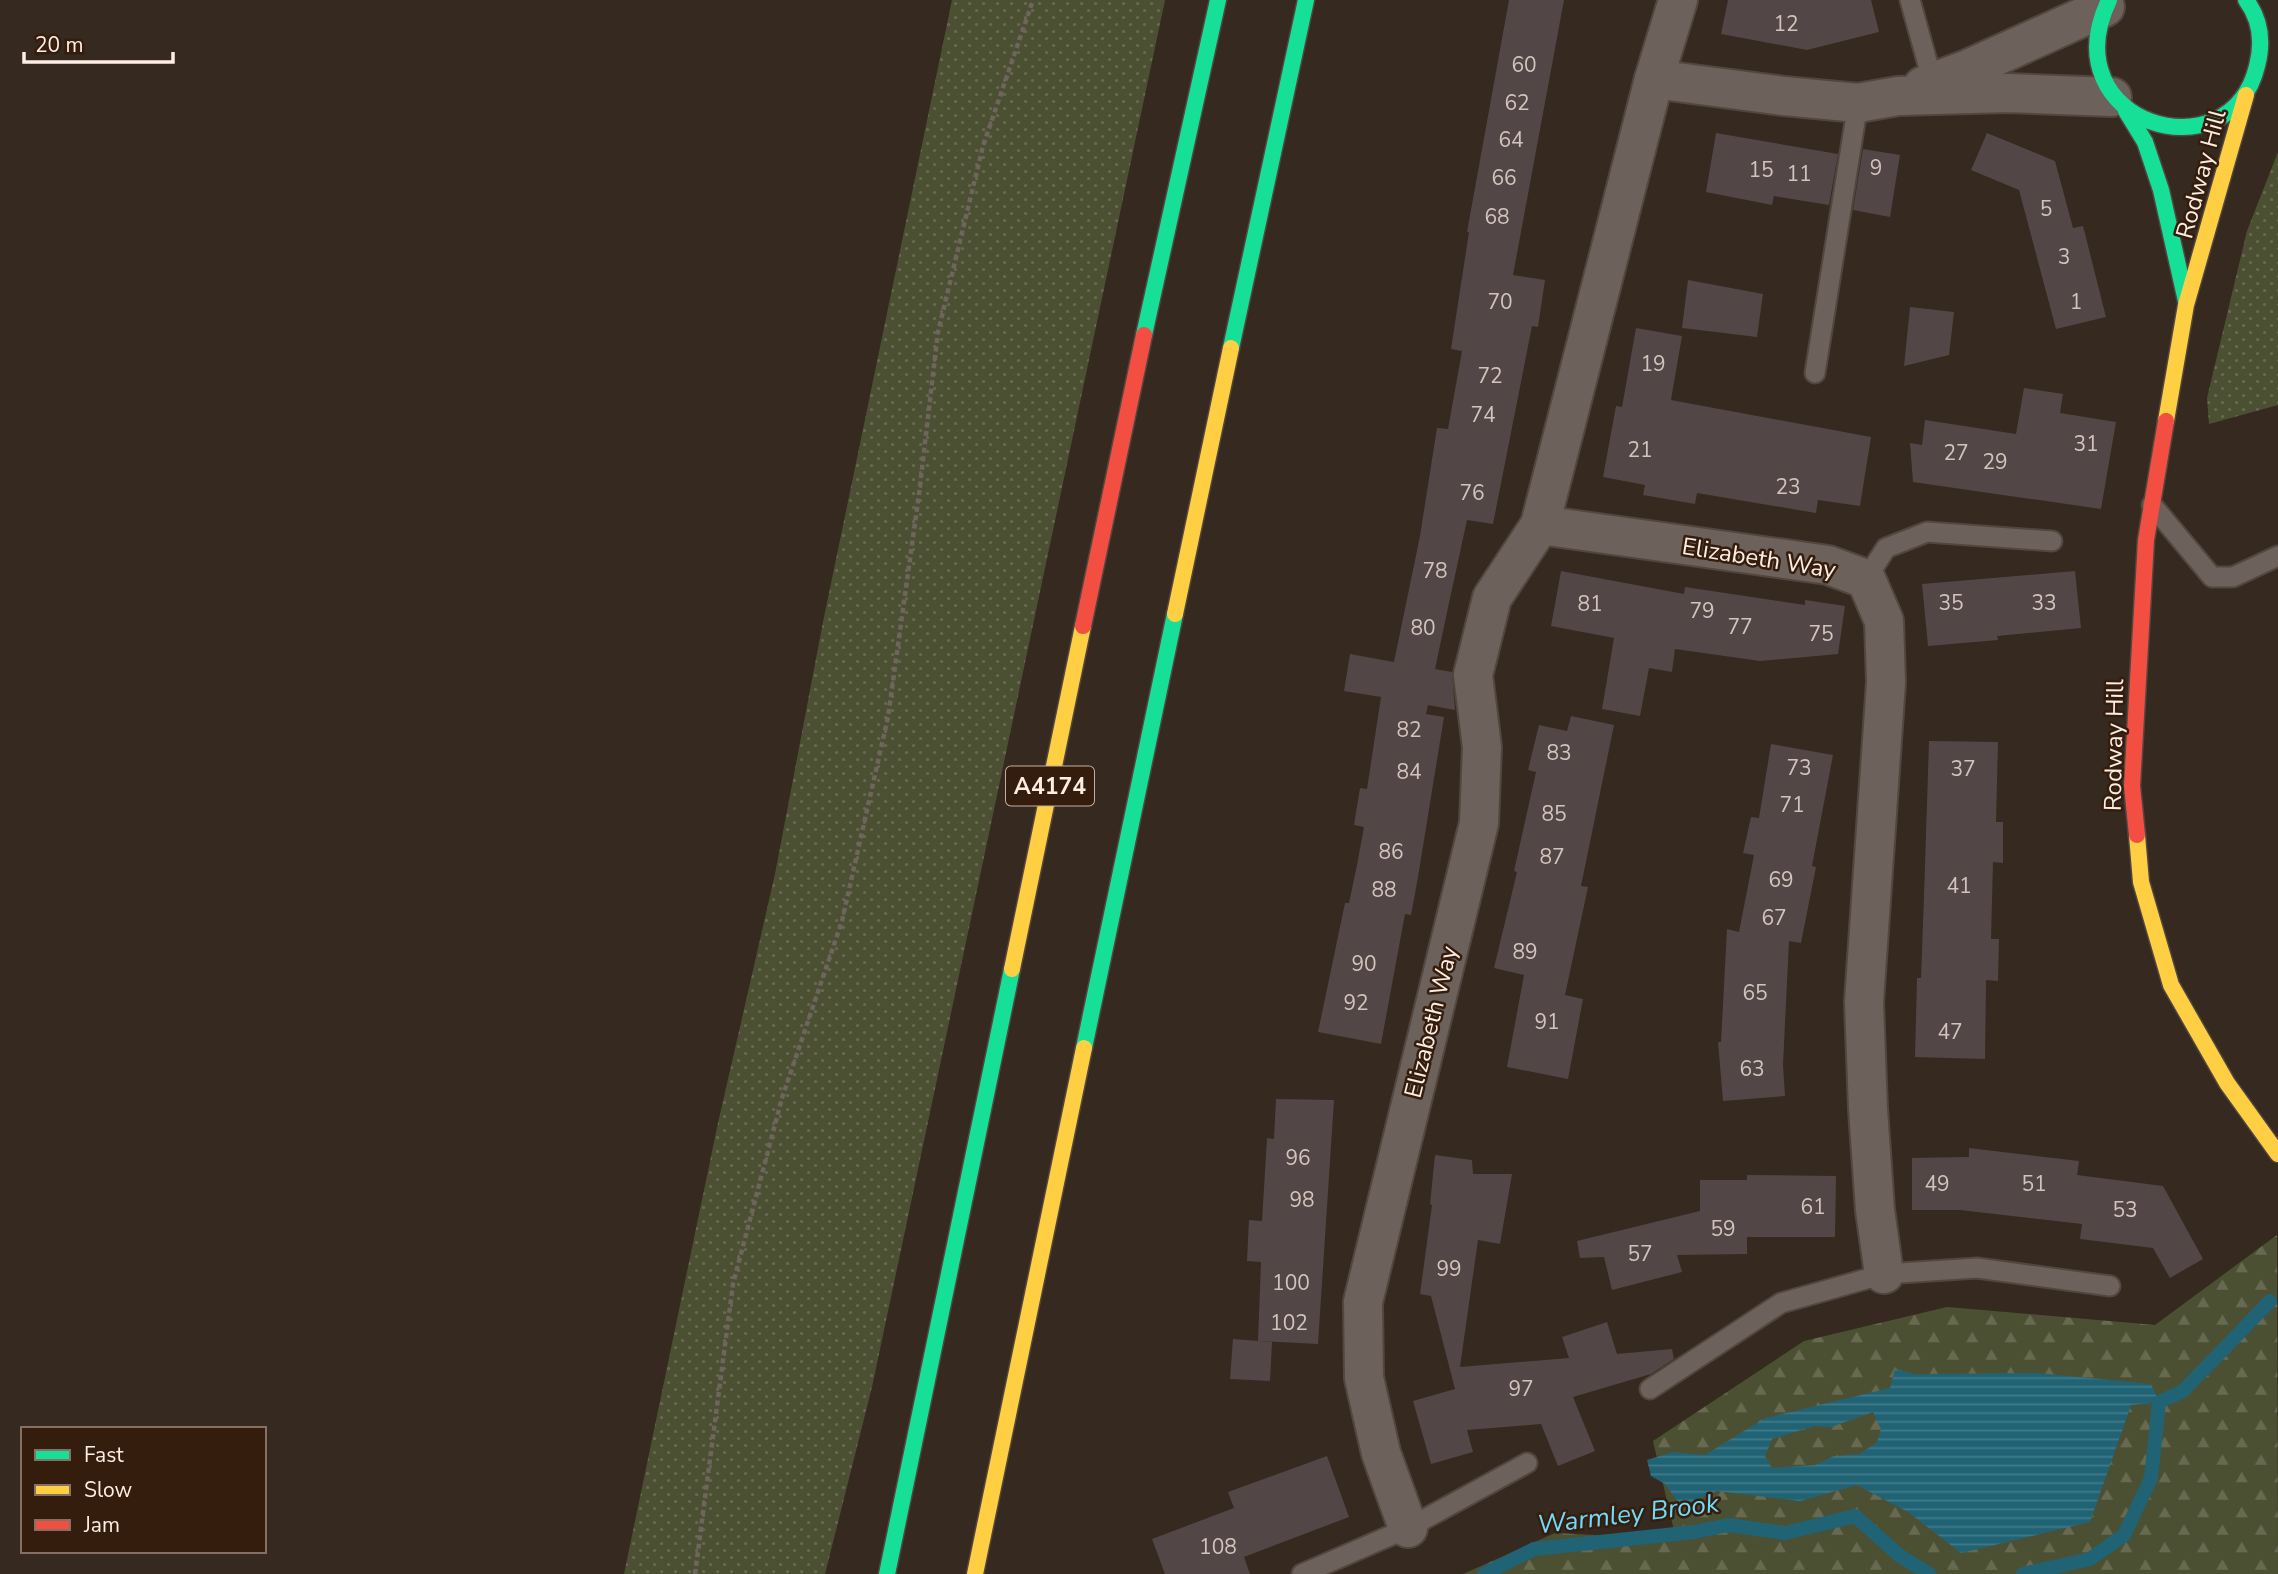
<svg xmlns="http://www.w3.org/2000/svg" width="2278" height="1574" viewBox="0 0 2278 1574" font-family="'Nunito Sans',sans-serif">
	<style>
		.grass { fill: url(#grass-dots) }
		.forest { fill: url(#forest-firs) }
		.water { fill: url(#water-rules); fill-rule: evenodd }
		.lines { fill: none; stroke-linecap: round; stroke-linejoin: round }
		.stream { stroke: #206375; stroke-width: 14 }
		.building { fill: #534646 }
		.lane-casing { stroke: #52463f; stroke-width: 23 }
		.street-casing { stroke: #52463f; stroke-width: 42 }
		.fast-casing { stroke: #52463f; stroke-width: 19 }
		.slow-casing { stroke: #52463f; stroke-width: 19 }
		.jam-casing { stroke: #52463f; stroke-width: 19 }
		.path { stroke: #6f655e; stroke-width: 4.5; stroke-dasharray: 5 3.5; stroke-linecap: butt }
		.lane { stroke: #6c615b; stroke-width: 19 }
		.street { stroke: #6c615b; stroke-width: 38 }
		.fast { stroke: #16e098; stroke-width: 16 }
		.slow { stroke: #ffcf43; stroke-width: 16 }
		.jam { stroke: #f24e42; stroke-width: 16 }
		.labels { text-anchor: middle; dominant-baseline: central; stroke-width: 5; stroke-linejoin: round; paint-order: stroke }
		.number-label { font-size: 21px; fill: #d3c3bc }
		.shield { fill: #341d0d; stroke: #c1afa3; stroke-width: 2 }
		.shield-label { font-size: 23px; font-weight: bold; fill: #feede3 }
		.street-label { font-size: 24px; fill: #feede3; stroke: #341d0d }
		.water-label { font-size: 26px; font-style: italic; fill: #71dbfa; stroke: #341d0d }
	</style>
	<defs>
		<pattern id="grass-dots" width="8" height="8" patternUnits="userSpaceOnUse" patternTransform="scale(1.75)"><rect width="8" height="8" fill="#4c5033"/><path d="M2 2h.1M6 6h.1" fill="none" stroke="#676a50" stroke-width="1.8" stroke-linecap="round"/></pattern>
		<pattern id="forest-firs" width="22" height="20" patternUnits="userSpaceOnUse" patternTransform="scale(1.75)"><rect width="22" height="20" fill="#4c5033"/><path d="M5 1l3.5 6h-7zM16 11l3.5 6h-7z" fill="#676a50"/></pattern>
		<pattern id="water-rules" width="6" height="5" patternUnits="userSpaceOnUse" patternTransform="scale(1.75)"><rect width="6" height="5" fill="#206375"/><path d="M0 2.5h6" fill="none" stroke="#417a88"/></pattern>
	</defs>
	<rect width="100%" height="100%" fill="#362920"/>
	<g class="grass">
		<path d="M952,0h213l-293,1387 -47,187h-201l94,-451 57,-249 48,-252z"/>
		<path d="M2278,152v253l-69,19 -2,-26 40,-167z"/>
	</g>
	<path class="forest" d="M2277,1235l1,339h-815l92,-41 121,6 -23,-98 151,-100 143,-34 208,18z"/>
	<path class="water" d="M1895,1369l20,5 123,-1 113,11 8,18 -28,3 -41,117 -129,31 -53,-41 -51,-27 -57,16 -83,-10 -36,15 -16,-22 -14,-8 -4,-16 26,-8 32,3 60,-37 125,-30zM1873,1412l8,17 -4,13 -17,12 -26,2 -19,9 -43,3 -7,-12 7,-17 42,-13 17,1z"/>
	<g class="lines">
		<g class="stream">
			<path d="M1484,1574l50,-25 160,-17 34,-7 57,8 70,-17 45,40 29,18"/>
			<path d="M2023,1574l67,-15 34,-24 27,-57 8,-76 24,-11 87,-90"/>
		</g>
	</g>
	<g class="building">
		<path d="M1509,0h55l-51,275 32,5 -7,47 -6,-1 -39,198 -26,-4 -18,83 -14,66 17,3 3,38 -27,-5 -2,9 18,3 -26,160 -7,38 -6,-1 -24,130 -63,-12 27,-129h4l8,-38 7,-38 -10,-2 6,-37 7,1 14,-92 -37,-6 6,-37 44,8 26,-126 17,-108 11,1 14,-78 -11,-2 18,-117h-2z"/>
		<path d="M1728,0h143l8,32 -72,18 -86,-16z"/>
		<path d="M1716,133l122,21 -9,51 -55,-9 -2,9 -66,-13z"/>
		<path d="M1987,133l68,28 18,67 10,-2 23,91 -50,12 -37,-139 -48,-20z"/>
		<path d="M1863,149l37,6 -10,62 -37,-7z"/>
		<path d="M1688,280l75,14 -6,43 -75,-9z"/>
		<path d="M1910,307l44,5 -5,43 -45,11z"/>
		<path d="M1636,328l46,8 -11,64 200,37 -11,69 -42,-6 -2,13 -119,-20 -2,11 -52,-9 2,-10 -42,-8 13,-71 6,1z"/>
		<path d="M2024,388l39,6 -3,19 56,9 -15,87 -188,-27 -3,-39 12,2 3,-25 91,14z"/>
		<path d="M1561,571l123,23 1,-7 120,18v-5l40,6 -7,48 -78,7 -85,-12 -3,23 -23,-4 -9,48 -38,-7 12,-71 -63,-12z"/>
		<path d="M2075,571l6,57 -84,8 1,4 -70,6 -6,-62z"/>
		<path d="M1571,716l43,9 -33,161 7,1 -23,108 18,4 -15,80 -61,-12 17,-92 -30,-7 23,-96 -3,-1 22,-99 -8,-2 11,-45 28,6z"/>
		<path d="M1929,741l69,1 -2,80h7v41l-10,-1 -2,77h8l-1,42 -12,-1 -1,79 -70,-2 2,-79h4l3,-82z"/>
		<path d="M1771,744l62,11 -21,111 4,1 -15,76 -12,-2 -6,124 2,31 -62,5 -5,-59h3l6,-113 12,3 15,-77 -11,-2 8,-36 8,1z"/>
		<path d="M1276,1099l58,1 -16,244 -60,-3 3,-79 -14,-1 2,-41 13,1 5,-83 7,1z"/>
		<path d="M1969,1148l110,13 -2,14 86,11 40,73 -33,19 -17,-30 -73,-9 2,-15 -122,-14h-48v-52l57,-1z"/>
		<path d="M1435,1155l37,5 1,14h39l-12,70 -22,-4 -18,127 109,-9 -7,-21 45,-15 10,32 55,-5 2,10 -23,15 -78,23 22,54 -37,15 -17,-42 -74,6 6,22 -42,12 -18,-63 42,-12 -24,-93 -11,-2 12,-89 -2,-1z"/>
		<path d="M1747,1175l89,1 -1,61h-88v17l-70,1 5,17 -70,18 -8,-33 -24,1 -3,-17 123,-30v-31h47z"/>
		<path d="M1233,1339l39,3 -2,39 -40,-2z"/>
		<path d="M1327,1456l22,61 -105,40 6,17h-85l-13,-35 82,-31 -6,-16z"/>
	</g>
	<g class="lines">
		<defs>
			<g id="lane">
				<path d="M1910,0l23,83"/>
				<path d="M1815,373l43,-270"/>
				<path d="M2152,505l60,72h21l45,-21"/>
				<path d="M1866,579l20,-31 41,-16 125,9"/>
				<path d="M1650,1389l131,-86 103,-29 93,-6 133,18"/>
				<path d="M1302,1574l106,-46 119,-65"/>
			</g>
			<g id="street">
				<path d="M1654,79l130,17 74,7 40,-7 110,-3 104,4"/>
				<path d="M1923,86l45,-17 137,-62"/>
				<path d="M1540,525l288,40 38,14 18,42 2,61 -22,320 4,107 7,101 9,64"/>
				<path d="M1408,1528l-27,-75 -17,-75 -1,-76 116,-479 3,-76 -9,-72 19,-77 48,-73 114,-446 24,-79"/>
			</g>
			<g id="fast">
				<path d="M2109,0c-59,124 121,178 148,66 6,-23 4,-46 -11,-66"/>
				<path d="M2126,111l19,31 16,48 25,111"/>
				<path d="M1144,335l74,-335"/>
				<path d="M1231,348l75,-348"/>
				<path d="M1084,1048l91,-434"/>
				<path d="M887,1574l125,-605"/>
			</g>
			<g id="slow">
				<path d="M2166,421l20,-116 60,-210"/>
				<path d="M1175,614l56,-266"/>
				<path d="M2137,835l4,47 30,103 56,98 51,71"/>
				<path d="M1012,969l71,-343"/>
				<path d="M975,1574l109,-526"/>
			</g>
			<g id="jam">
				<path d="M1083,626l61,-291"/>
				<path d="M2137,835l-5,-49 14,-246 20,-119"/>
			</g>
		</defs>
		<use href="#lane" class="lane-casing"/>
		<use href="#street" class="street-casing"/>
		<use href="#fast" class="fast-casing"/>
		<use href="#slow" class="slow-casing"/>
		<use href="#jam" class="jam-casing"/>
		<path class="path" d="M695,1574l38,-290 49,-186 60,-177 46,-204 31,-223 19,-162 45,-186 50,-146"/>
		<use href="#lane" class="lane"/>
		<use href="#street" class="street"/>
		<use href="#fast" class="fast"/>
		<use href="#slow" class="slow"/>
		<use href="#jam" class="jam"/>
	</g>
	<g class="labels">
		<g class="number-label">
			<text x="1786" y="24">12</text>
			<text x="1524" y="65">60</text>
			<text x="1517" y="103">62</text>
			<text x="1511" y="140">64</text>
			<text x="1876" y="168">9</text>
			<text x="1761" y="170">15</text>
			<text x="1799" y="174">11</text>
			<text x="1504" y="178">66</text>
			<text x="2046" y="209">5</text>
			<text x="1497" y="217">68</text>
			<text x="2064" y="257">3</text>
			<text x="1500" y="302">70</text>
			<text x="2076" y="302">1</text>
			<text x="1653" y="364">19</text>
			<text x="1490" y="376">72</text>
			<text x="1483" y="415">74</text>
			<text x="2086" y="444">31</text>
			<text x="1640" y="450">21</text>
			<text x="1956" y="453">27</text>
			<text x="1995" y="462">29</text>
			<text x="1788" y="487">23</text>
			<text x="1472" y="493">76</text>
			<text x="1435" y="571">78</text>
			<text x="1951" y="603">35</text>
			<text x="2044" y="603">33</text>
			<text x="1590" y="604">81</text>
			<text x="1702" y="611">79</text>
			<text x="1740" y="627">77</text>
			<text x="1423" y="628">80</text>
			<text x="1821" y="634">75</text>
			<text x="1409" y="730">82</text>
			<text x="1559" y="753">83</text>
			<text x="1799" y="768">73</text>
			<text x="1963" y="769">37</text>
			<text x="1409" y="772">84</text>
			<text x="1792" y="805">71</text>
			<text x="1554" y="814">85</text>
			<text x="1391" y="852">86</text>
			<text x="1552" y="857">87</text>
			<text x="1781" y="880">69</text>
			<text x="1959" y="886">41</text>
			<text x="1384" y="890">88</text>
			<text x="1774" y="918">67</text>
			<text x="1525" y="952">89</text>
			<text x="1364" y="964">90</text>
			<text x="1755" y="993">65</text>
			<text x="1356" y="1003">92</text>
			<text x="1547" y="1022">91</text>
			<text x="1950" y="1032">47</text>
			<text x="1752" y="1069">63</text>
			<text x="1298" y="1158">96</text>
			<text x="1937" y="1184">49</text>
			<text x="2034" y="1184">51</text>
			<text x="1302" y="1200">98</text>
			<text x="1813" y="1207">61</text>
			<text x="2125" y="1210">53</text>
			<text x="1723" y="1229">59</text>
			<text x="1640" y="1254">57</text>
			<text x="1449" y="1269">99</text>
			<text x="1291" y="1283">100</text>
			<text x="1289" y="1323">102</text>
			<text x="1521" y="1389">97</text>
			<text x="1218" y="1547">108</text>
		</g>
		<rect class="shield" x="1006" y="766.5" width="88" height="39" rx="5"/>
		<g class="shield-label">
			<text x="1050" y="786">A4174</text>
		</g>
		<g class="street-label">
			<text transform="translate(2201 174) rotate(-75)">Rodway Hill</text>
			<text transform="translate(1759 558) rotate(9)">Elizabeth Way</text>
			<text transform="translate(2114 745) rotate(-89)">Rodway Hill</text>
			<text transform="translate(1431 1022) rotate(-76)">Elizabeth Way</text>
		</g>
		<g class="water-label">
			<text transform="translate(1628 1514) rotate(-7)">Warmley Brook</text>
		</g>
	</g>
	<rect x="21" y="1427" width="245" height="126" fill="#341d0d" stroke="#857063" stroke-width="2"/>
	<rect x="35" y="1450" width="35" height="10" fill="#16e098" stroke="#857063" stroke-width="2"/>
	<text x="84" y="1462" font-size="21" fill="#feede3">Fast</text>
	<rect x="35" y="1485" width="35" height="10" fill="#ffcf43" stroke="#857063" stroke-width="2"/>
	<text x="84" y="1497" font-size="21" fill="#feede3">Slow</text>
	<rect x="35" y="1520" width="35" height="10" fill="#f24e42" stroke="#857063" stroke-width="2"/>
	<text x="84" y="1532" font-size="21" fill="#feede3">Jam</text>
	<path d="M24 52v10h149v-10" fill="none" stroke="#feede3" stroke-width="3.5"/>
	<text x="35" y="52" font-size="21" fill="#feede3" stroke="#341d0d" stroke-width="5" paint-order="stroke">20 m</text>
</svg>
